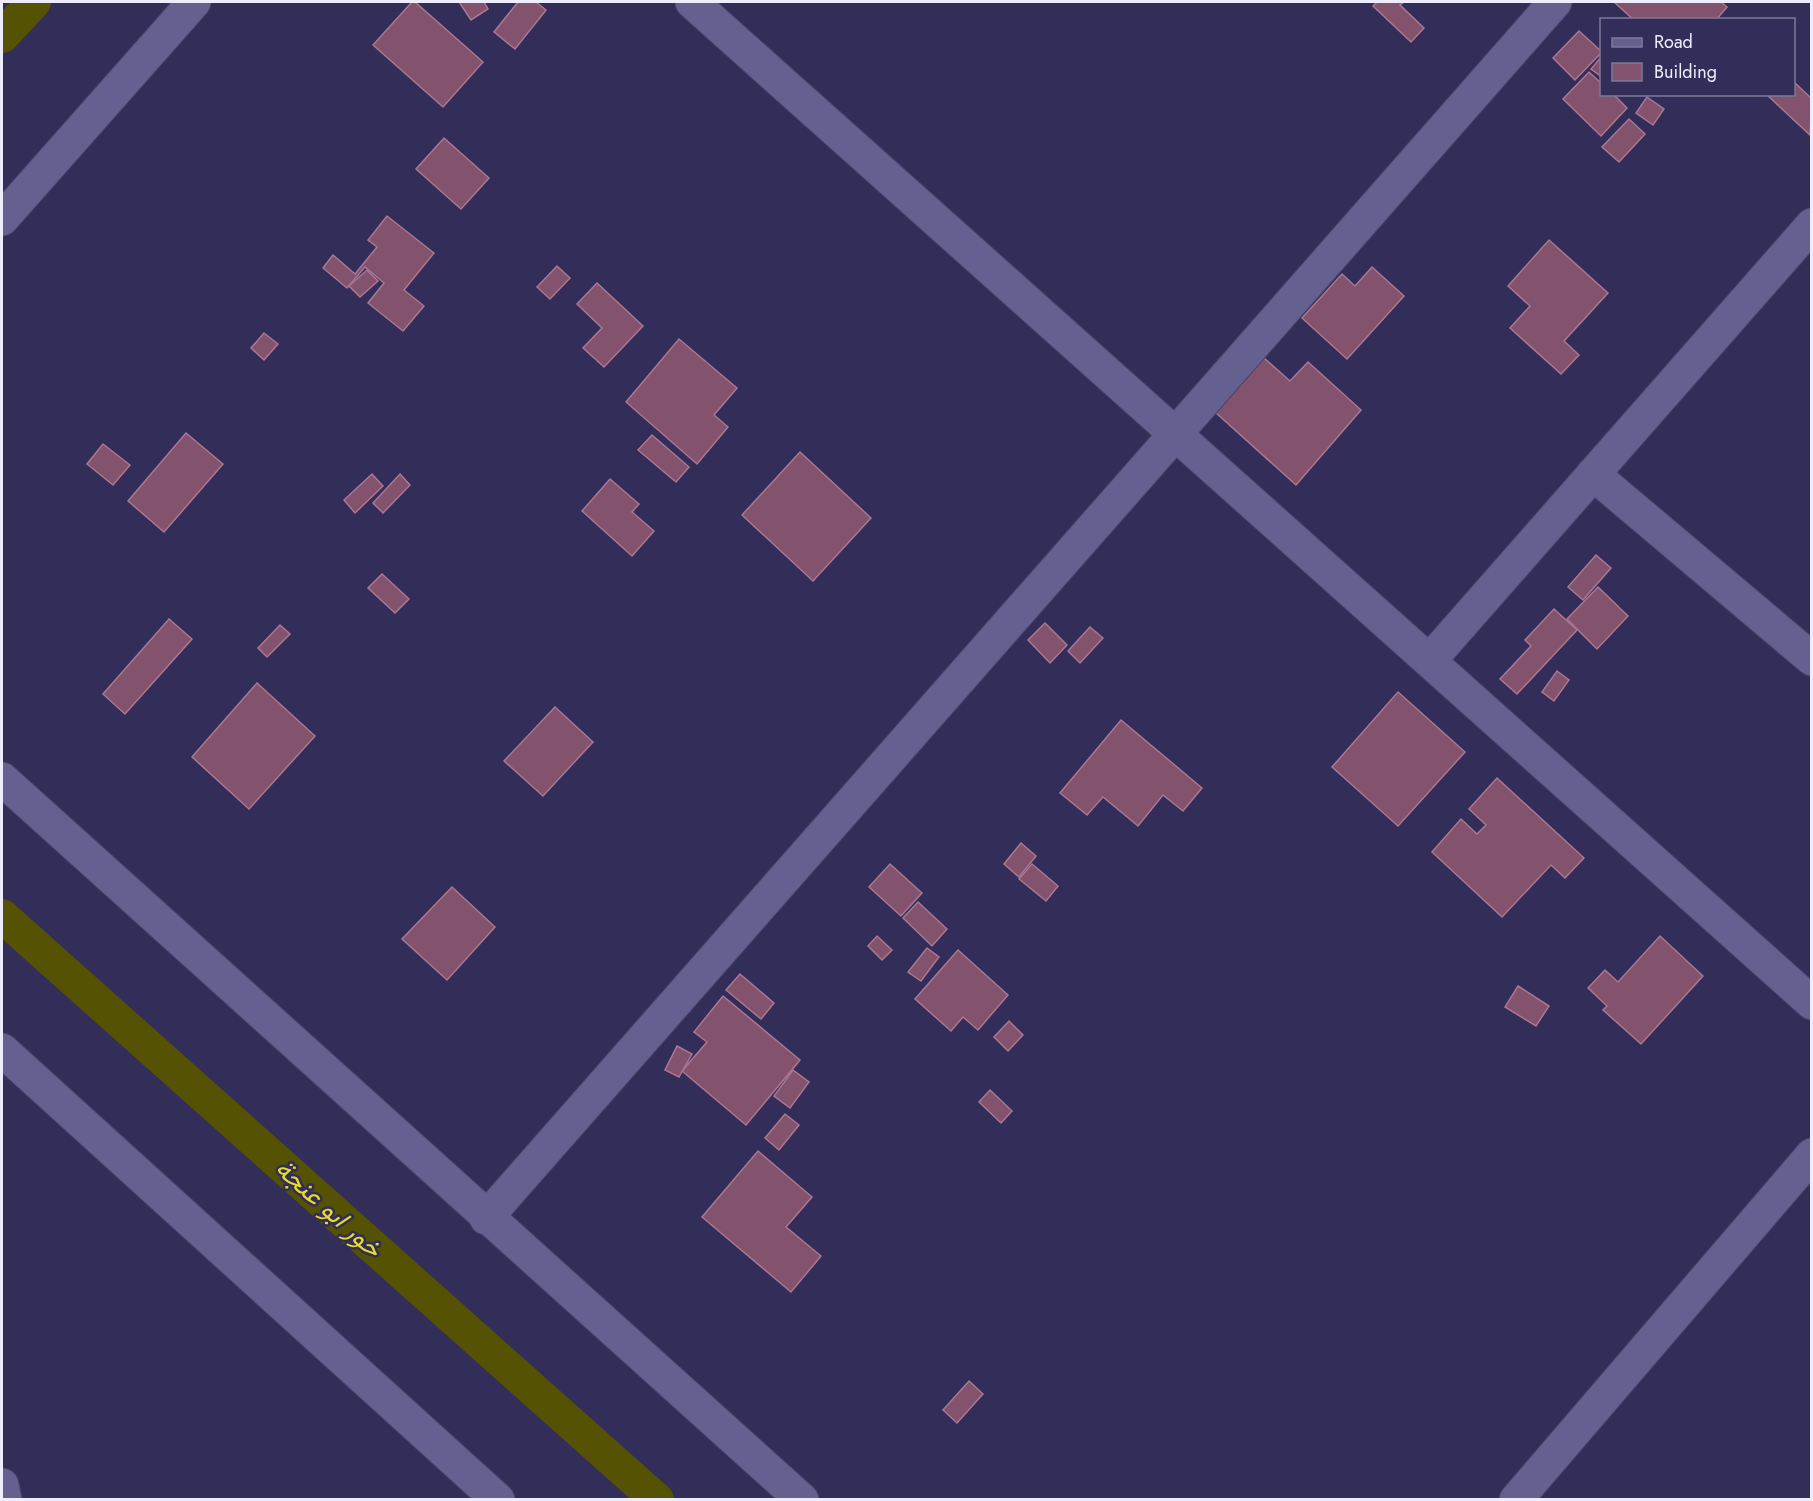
<svg xmlns="http://www.w3.org/2000/svg" width="1813" height="1501" viewBox="0 0 1813 1501" font-family="Jost,Vazirmatn,sans-serif">
	<style>
		.lines { fill: none; stroke-linecap: round; stroke-linejoin: round }
		.canal { stroke: #555203; stroke-width: 34 }
		.building { fill: #83526d; stroke: #ab7792; stroke-width: 1.5 }
		.minor-casing { stroke: #494467; stroke-width: 35 }
		.minor { stroke: #646090; stroke-width: 33 }
		.labels { text-anchor: middle; dominant-baseline: central; stroke-width: 5; stroke-linejoin: round; paint-order: stroke }
		.water-label { font-size: 26px; font-style: italic; fill: #e5dd26; stroke: #322d59 }
	</style>
	<rect width="100%" height="100%" fill="#322d59"/>
	<g class="lines">
		<g class="canal">
			<path d="M2,36l32,-34"/>
			<path d="M2,916l655,584"/>
		</g>
	</g>
	<g class="building">
		<path d="M412,2h3l68,60 -40,45 -70,-62z"/>
		<path d="M459,2h25l4,7 -17,11z"/>
		<path d="M518,2h18l10,8 -31,39 -21,-17z"/>
		<path d="M1377,2h27l-4,3 24,23 -13,14 -38,-36z"/>
		<path d="M1614,2h107l6,5 -11,13h-82z"/>
		<path d="M1579,31l23,21 -27,28 -22,-22z"/>
		<path d="M1602,56v21l-11,-8z"/>
		<path d="M1589,72l13,12v10h11l14,14 -26,28 -38,-37z"/>
		<path d="M1794,82l18,17 -2,36 -44,-41h28z"/>
		<path d="M1647,97l17,12 -11,16 -17,-12z"/>
		<path d="M1629,119l16,15 -26,28 -17,-15z"/>
		<path d="M444,138l45,40 -28,31 -45,-40z"/>
		<path d="M387,216l47,37 -30,37 20,16 -21,25 -35,-28 16,-20 -19,-16 -18,21 -24,-20 10,-13 22,19 22,-27 -9,-7z"/>
		<path d="M1549,240l59,53 -44,48 15,14 -18,19 -51,-46 20,-22 -22,-20z"/>
		<path d="M557,266l13,12 -20,21 -13,-12z"/>
		<path d="M1372,267l32,29 -57,63 -45,-41 40,-44 13,12z"/>
		<path d="M367,270l11,11 -18,16 -11,-11z"/>
		<path d="M597,283l46,43 -39,41 -21,-19 19,-20 -25,-24z"/>
		<path d="M264,333l14,11 -14,16 -13,-12z"/>
		<path d="M679,339l58,49 -23,27 14,12 -31,37 -71,-62z"/>
		<path d="M1264,358l26,23 18,-19 53,48 -65,75 -81,-73z"/>
		<path d="M186,433l37,31 -59,68 -36,-31z"/>
		<path d="M652,435l37,32 -13,15 -38,-32z"/>
		<path d="M103,444l27,21 -17,20 -26,-21z"/>
		<path d="M800,452l71,66 -58,63 -71,-66z"/>
		<path d="M372,474l11,12 -28,27 -11,-13z"/>
		<path d="M400,474l10,11 -27,28 -10,-10z"/>
		<path d="M610,479l29,25 -7,8 22,19 -22,25 -50,-45z"/>
		<path d="M1596,555l15,13 -28,32 -15,-13z"/>
		<path d="M382,574l27,25 -14,14 -27,-25z"/>
		<path d="M1598,587l30,29 -31,33 -30,-30z"/>
		<path d="M1554,609l23,21 -60,64 -17,-15 31,-33 -6,-6z"/>
		<path d="M169,619l23,20 -67,75 -22,-20z"/>
		<path d="M1045,623l22,22 -17,18 -22,-23z"/>
		<path d="M280,625l10,9 -23,23 -9,-9z"/>
		<path d="M1090,627l13,11 -23,25 -12,-12z"/>
		<path d="M1557,671l12,9 -15,21 -12,-9z"/>
		<path d="M257,683l58,53 -66,73 -57,-52z"/>
		<path d="M1398,692l67,60 -67,74 -66,-59z"/>
		<path d="M555,707l38,35 -50,54 -39,-35z"/>
		<path d="M1121,720l81,68 -19,23 -20,-16 -25,31 -35,-29 -16,18 -27,-22z"/>
		<path d="M1497,778l87,80 -19,20 -14,-13 -49,52 -70,-65 29,-33 16,15 9,-9 -17,-16z"/>
		<path d="M1021,843l15,13 -17,21 -15,-13z"/>
		<path d="M890,864l32,29 -21,23 -32,-29z"/>
		<path d="M1032,864l26,22 -12,15 -27,-22z"/>
		<path d="M452,887l43,40 -48,53 -45,-41z"/>
		<path d="M918,902l29,27 -15,17 -29,-28z"/>
		<path d="M877,936l15,14 -10,10 -14,-14z"/>
		<path d="M1660,936l43,40 -62,68 -38,-34 4,-4 -19,-18 17,-18 13,12z"/>
		<path d="M927,948l12,9 -18,24 -13,-9z"/>
		<path d="M958,950l50,45 -30,35 -15,-13 -12,14 -36,-32z"/>
		<path d="M740,974l34,29 -13,16 -35,-29z"/>
		<path d="M1518,986l31,20 -13,20 -31,-19z"/>
		<path d="M723,996l77,64 -54,65 -64,-54 25,-29 -13,-10z"/>
		<path d="M1009,1021l14,14 -15,16 -14,-14z"/>
		<path d="M677,1046l15,8 -13,23 -14,-7z"/>
		<path d="M793,1070l16,12 -19,26 -16,-12z"/>
		<path d="M990,1090l22,21 -11,12 -22,-21z"/>
		<path d="M785,1114l14,11 -20,25 -14,-12z"/>
		<path d="M758,1151l54,46 -26,30 35,29 -30,36 -89,-75z"/>
		<path d="M969,1381l14,13 -26,29 -14,-13z"/>
	</g>
	<g class="lines">
		<defs>
			<g id="minor">
				<path d="M692,2l1120,1001"/>
				<path d="M2,219l192,-217"/>
				<path d="M1593,474l219,185"/>
				<path d="M1430,660l382,-435"/>
				<path d="M2,779l800,721"/>
				<path d="M2,1050l496,450"/>
				<path d="M486,1218l1069,-1216"/>
				<path d="M2,1485l3,15"/>
				<path d="M1516,1500l296,-345"/>
			</g>
		</defs>
		<use href="#minor" class="minor-casing"/>
		<use href="#minor" class="minor"/>
	</g>
	<g class="labels">
		<g class="water-label">
			<text transform="translate(329 1208) rotate(42)">خور ابو عنجة</text>
		</g>
	</g>
	<rect width="1813" height="1501" fill="none" stroke="#ededfe" stroke-width="6"/>
	<rect x="1600" y="18" width="195" height="78" fill="#322d59" stroke="#7d7a9b" stroke-width="1.5"/>
	<rect x="1612" y="38" width="30" height="9" fill="#646090" stroke="#7d7a9b" stroke-width="1.5"/>
	<text x="1654" y="48" font-size="18" fill="#ededfe">Road</text>
	<rect x="1612" y="63" width="30" height="18" fill="#83526d" stroke="#7d7a9b" stroke-width="1.5"/>
	<text x="1654" y="78" font-size="18" fill="#ededfe">Building</text>
</svg>
